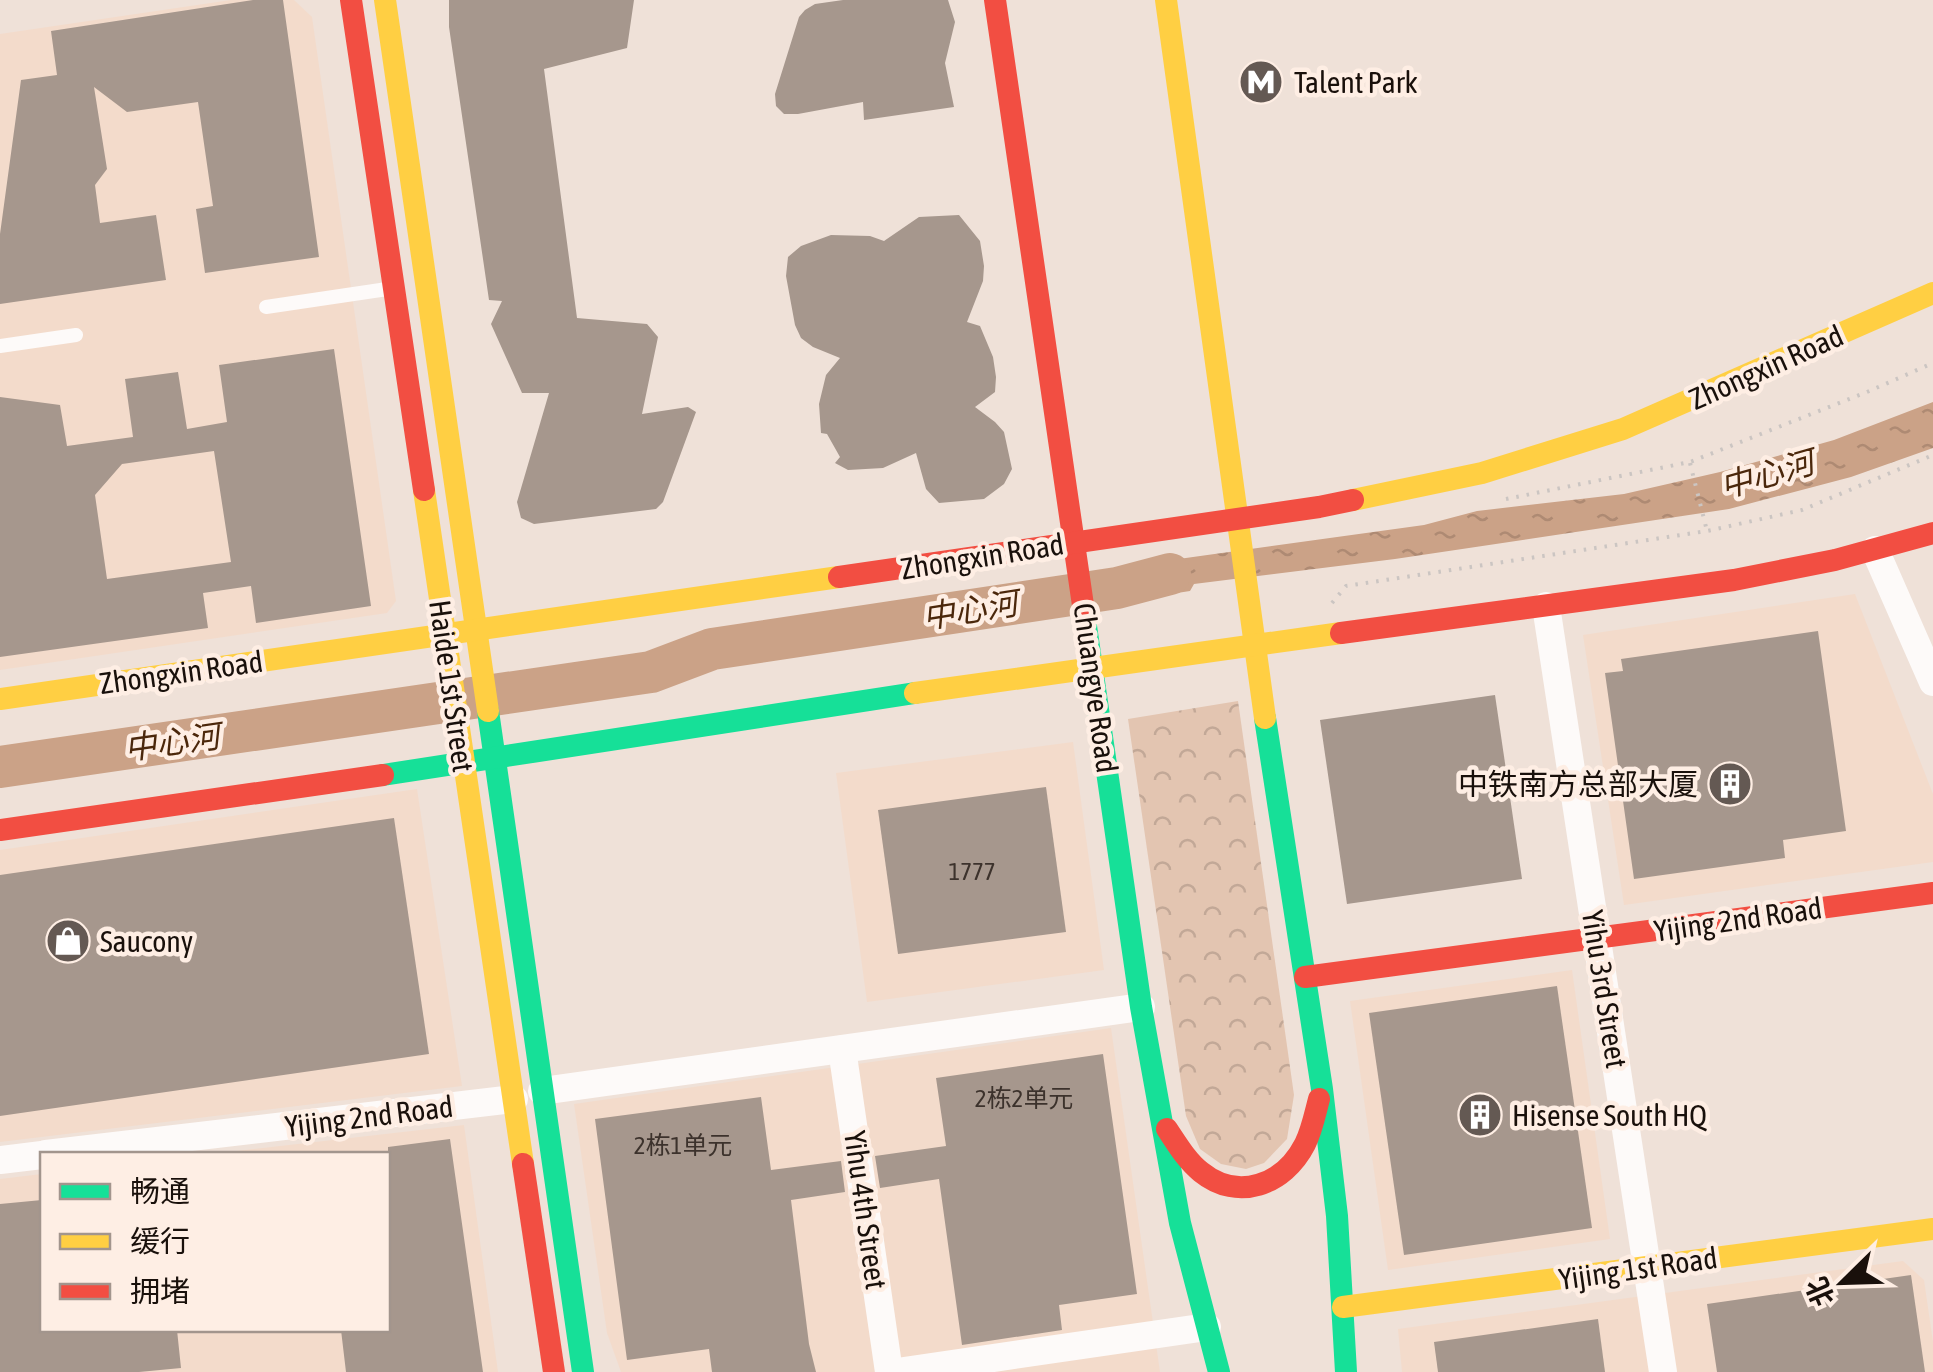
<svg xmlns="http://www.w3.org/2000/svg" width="1933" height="1372" viewBox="0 0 1933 1372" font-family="'Asap Condensed','Noto Sans SC',sans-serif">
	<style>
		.built { fill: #f3dbcb }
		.forest { fill: url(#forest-crowns) }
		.water { fill: url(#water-ripples) }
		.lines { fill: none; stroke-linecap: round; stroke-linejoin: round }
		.river { stroke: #cba287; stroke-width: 42 }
		.building { fill: #a6978d; fill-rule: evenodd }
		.path { stroke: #cbc5c2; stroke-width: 4; stroke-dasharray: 2.5 8; stroke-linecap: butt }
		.lane { stroke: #fdfaf9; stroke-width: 14 }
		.street { stroke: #fdfaf9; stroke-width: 28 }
		.fast { stroke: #16e098; stroke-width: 22 }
		.slow { stroke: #ffcf43; stroke-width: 22 }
		.jam { stroke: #f24e42; stroke-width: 22 }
		.labels { text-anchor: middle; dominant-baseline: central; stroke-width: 9; stroke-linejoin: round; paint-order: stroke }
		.number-label { font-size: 25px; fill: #3c322c }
		.poi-label { font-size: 30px; fill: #19100b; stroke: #feeee4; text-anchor: start }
		.street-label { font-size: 30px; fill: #19100b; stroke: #feeee4 }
		.water-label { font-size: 32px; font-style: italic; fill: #4b270b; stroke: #feeee4 }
	</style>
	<defs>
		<pattern id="forest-crowns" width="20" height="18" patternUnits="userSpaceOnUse" patternTransform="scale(2.5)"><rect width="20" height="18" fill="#e3c5b1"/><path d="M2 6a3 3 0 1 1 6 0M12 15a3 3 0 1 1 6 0" fill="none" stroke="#c2a897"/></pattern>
		<pattern id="water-ripples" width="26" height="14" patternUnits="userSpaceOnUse" patternTransform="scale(2.5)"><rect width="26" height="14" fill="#cba287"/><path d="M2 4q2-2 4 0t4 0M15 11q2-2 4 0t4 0" fill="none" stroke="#ae8a73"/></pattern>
	</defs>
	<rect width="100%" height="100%" fill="#efe1d8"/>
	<g class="built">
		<path d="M231,0h63l18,17 84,584 -9,12 -387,57v-636z"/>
		<path d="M1855,594l78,200v68l-309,43 -41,-270z"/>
		<path d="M1073,742l31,228 -237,32 -31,-229z"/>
		<path d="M417,789l45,297 -462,56v-292z"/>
		<path d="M1572,970l38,269 -222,31 -38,-269z"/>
		<path d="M1111,1028l49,344h-539l-14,-39 -33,-229z"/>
		<path d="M464,1125l34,247h-498v-193l42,-5v156h346v-176h-177z"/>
		<path d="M1903,1261l21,19 9,62v30h-531l-4,-43z"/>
	</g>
	<path class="forest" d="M1238,701l56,394 -7,44 -23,24 -18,6 -25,-5 -21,-15 -14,-33 -58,-397z"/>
	<path class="water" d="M1933,402v46l-82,29 -122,32 -334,50 -201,25 -4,7 -71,11 -5,-34 310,-43 53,-14 147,-17 96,-22 114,-32z"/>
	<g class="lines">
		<path class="river" d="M0,767l651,-95 61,-23 405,-61 53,-14"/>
	</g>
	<g class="building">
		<path d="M253,0h30l36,257 -114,16 -9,-64 17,-3 -15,-104 -71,10 -33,-25 13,82 -12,16 5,38 56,-8 10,65 -166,24v-70l21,-154 36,-5 -6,-44z"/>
		<path d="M449,0h185l-7,48 -83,21 33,249 70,6 11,13 -16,77 46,-7 8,5 -33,90 -7,7 -122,15 -13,-6 -4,-16 32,-109h-27l-31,-69 11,-23 -13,-1 -40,-273z"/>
		<path d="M843,0h105l7,22 -10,41 9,44 -90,13 -1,-18 -65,12h-14l-8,-8 -1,-12 24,-77 6,-7 10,-6z"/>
		<path d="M959,215l21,26 4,25 -1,15 -16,41 13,4 13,31 3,20 -1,15 -20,15 20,15 9,10 8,37 -8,15 -20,15 -45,4 -13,-14 -10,-36 -33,15 -35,2 -13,-7 5,-6 -13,-23 -6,-1 -2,-29 7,-29 14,-17 -27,-11 -12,-9 -6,-13 -9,-49 2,-19 13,-11 30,-11 39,1 14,5 35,-24z"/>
		<path d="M334,349l37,257 -115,17 -5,-37 -48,7 5,35 -208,29v-260l60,8 7,41 66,-9 -8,-58 53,-7 9,57 40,-7 -8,-57zM214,451l17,111 -124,17 -12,-84 27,-31z"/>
		<path d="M1818,631l28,200 -63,9 2,18 -151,21 -29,-206 18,-2 -2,-12z"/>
		<path d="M1495,695l27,184 -175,25 -27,-184z"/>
		<path d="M1046,787l20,145 -168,22 -20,-144z"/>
		<path d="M394,818l35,236 -429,62v-241z"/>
		<path d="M1557,986l35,242 -188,27 -35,-242z"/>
		<path d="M1103,1054l34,240 -78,11 3,25 -100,15 -23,-166 -59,9 -5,-32 71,-10 -10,-68z"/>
		<path d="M761,1097l10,73 70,-9 4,31 -54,8 18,144 7,28h-104l-3,-23 -82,11 -32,-241z"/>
		<path d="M450,1139l33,233h-137l-5,-42h47v-183z"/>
		<path d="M42,1200v130h135l4,38 -42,4h-139v-168z"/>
		<path d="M1911,1275l14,97h-208l-10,-68z"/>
		<path d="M1598,1319l7,53h-167l-4,-30z"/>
	</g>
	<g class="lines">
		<g class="path">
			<path d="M1690,463l17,68"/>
			<path d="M1506,499l184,-37 177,-70 66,-29"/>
			<path d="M1332,603l14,-17 361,-55 95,-21 131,-55"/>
		</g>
		<g class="lane">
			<path d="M266,307l128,-19"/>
			<path d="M0,346l76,-11"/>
		</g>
		<g class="street">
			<path d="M1875,550l58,132"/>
			<path d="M1546,606l117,766"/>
			<path d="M842,1049l47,323"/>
			<path d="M542,1091l599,-84"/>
			<path d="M46,1154l468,-55"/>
			<path d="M0,1160l42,-5"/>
			<path d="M897,1372l310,-45"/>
		</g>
		<g class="fast">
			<path d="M1085,619l56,388 39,216 39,149"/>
			<path d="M488,711l95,661"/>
			<path d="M1265,718l57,371 15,127 9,156"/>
			<path d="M383,775c178,-26 355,-56 532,-82"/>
		</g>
		<g class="slow">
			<path d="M385,0l103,711"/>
			<path d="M1166,0l99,718"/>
			<path d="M424,490l99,674"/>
			<path d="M1353,500l129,-27 141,-44 310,-136"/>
			<path d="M915,693l426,-60"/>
			<path d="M0,699l839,-122"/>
			<path d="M1343,1307l590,-78"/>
		</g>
		<g class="jam">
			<path d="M351,0l73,490"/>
			<path d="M995,0l90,619"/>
			<path d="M839,577l480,-70 34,-7"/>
			<path d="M1341,633l393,-53 101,-20 98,-27"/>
			<path d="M0,830l383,-55"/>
			<path d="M1305,977l628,-84"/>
			<path d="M1167,1129c10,15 20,32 34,43 37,30 83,13 104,-28 7,-14 10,-30 14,-45"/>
			<path d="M523,1164l31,208"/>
		</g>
	</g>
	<defs>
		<symbol id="metro-disc" viewBox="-11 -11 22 22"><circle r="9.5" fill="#645953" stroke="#feeee4"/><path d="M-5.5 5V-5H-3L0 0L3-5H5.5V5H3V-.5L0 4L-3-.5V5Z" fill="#fff"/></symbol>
		<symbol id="building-disc" viewBox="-11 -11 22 22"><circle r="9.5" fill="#645953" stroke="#feeee4"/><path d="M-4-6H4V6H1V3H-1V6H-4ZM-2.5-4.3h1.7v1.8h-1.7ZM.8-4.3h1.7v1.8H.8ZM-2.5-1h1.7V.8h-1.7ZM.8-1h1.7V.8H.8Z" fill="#fff"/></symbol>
		<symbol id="shop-disc" viewBox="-11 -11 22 22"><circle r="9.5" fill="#645953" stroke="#feeee4"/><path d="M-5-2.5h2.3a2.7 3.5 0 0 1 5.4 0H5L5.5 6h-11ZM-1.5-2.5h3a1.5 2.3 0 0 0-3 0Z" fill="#fff"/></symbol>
	</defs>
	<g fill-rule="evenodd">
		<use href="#metro-disc" x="1236" y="57" width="50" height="50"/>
		<use href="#building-disc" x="1705" y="759" width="50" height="50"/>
		<use href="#shop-disc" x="43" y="916" width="50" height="50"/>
		<use href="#building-disc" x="1455" y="1090" width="50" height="50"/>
	</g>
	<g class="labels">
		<g class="number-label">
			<text x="972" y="871">1777</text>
			<text x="1024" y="1098">2栋2单元</text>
			<text x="683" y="1145">2栋1单元</text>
		</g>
		<g class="poi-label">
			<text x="1294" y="82">Talent Park</text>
			<text x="1698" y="784" text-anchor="end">中铁南方总部大厦</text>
			<text x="100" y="941">Saucony</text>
			<text x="1512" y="1115">Hisense South HQ</text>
		</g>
		<g class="street-label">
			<text transform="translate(1766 367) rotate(-24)">Zhongxin Road</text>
			<text transform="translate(982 556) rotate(-9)">Zhongxin Road</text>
			<text transform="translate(181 672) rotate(-8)">Zhongxin Road</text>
			<text transform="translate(452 686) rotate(82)">Haide 1st Street</text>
			<text transform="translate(1096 688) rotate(82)">Chuangye Road</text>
			<text transform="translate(1738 919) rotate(-8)">Yijing 2nd Road</text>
			<text transform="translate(1605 989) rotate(81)">Yihu 3rd Street</text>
			<text transform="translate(369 1116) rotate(-7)">Yijing 2nd Road</text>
			<text transform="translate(866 1210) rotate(82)">Yihu 4th Street</text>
			<text transform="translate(1638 1268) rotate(-8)">Yijing 1st Road</text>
		</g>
		<g class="water-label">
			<text transform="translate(1767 474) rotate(-16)">中心河</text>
			<text transform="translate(970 610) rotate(-9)">中心河</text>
			<text transform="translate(172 742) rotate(-8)">中心河</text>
		</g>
	</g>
	<rect x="40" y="1152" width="350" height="180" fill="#feeee4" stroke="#a2958d" stroke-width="2.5"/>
	<rect x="60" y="1184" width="50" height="15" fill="#16e098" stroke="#a2958d" stroke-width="2.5"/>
	<text x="130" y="1202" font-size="30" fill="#19100b">畅通</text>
	<rect x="60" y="1234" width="50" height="15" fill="#ffcf43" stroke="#a2958d" stroke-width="2.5"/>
	<text x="130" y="1252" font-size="30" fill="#19100b">缓行</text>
	<rect x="60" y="1284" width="50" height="15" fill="#f24e42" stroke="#a2958d" stroke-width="2.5"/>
	<text x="130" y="1302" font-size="30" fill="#19100b">拥堵</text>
	<g transform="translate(1843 1282) rotate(247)" stroke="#feeee4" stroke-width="8" paint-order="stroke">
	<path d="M0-8L18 38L0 25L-18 38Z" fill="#19100b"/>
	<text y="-15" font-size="28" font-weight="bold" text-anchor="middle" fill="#19100b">北</text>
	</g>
</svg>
